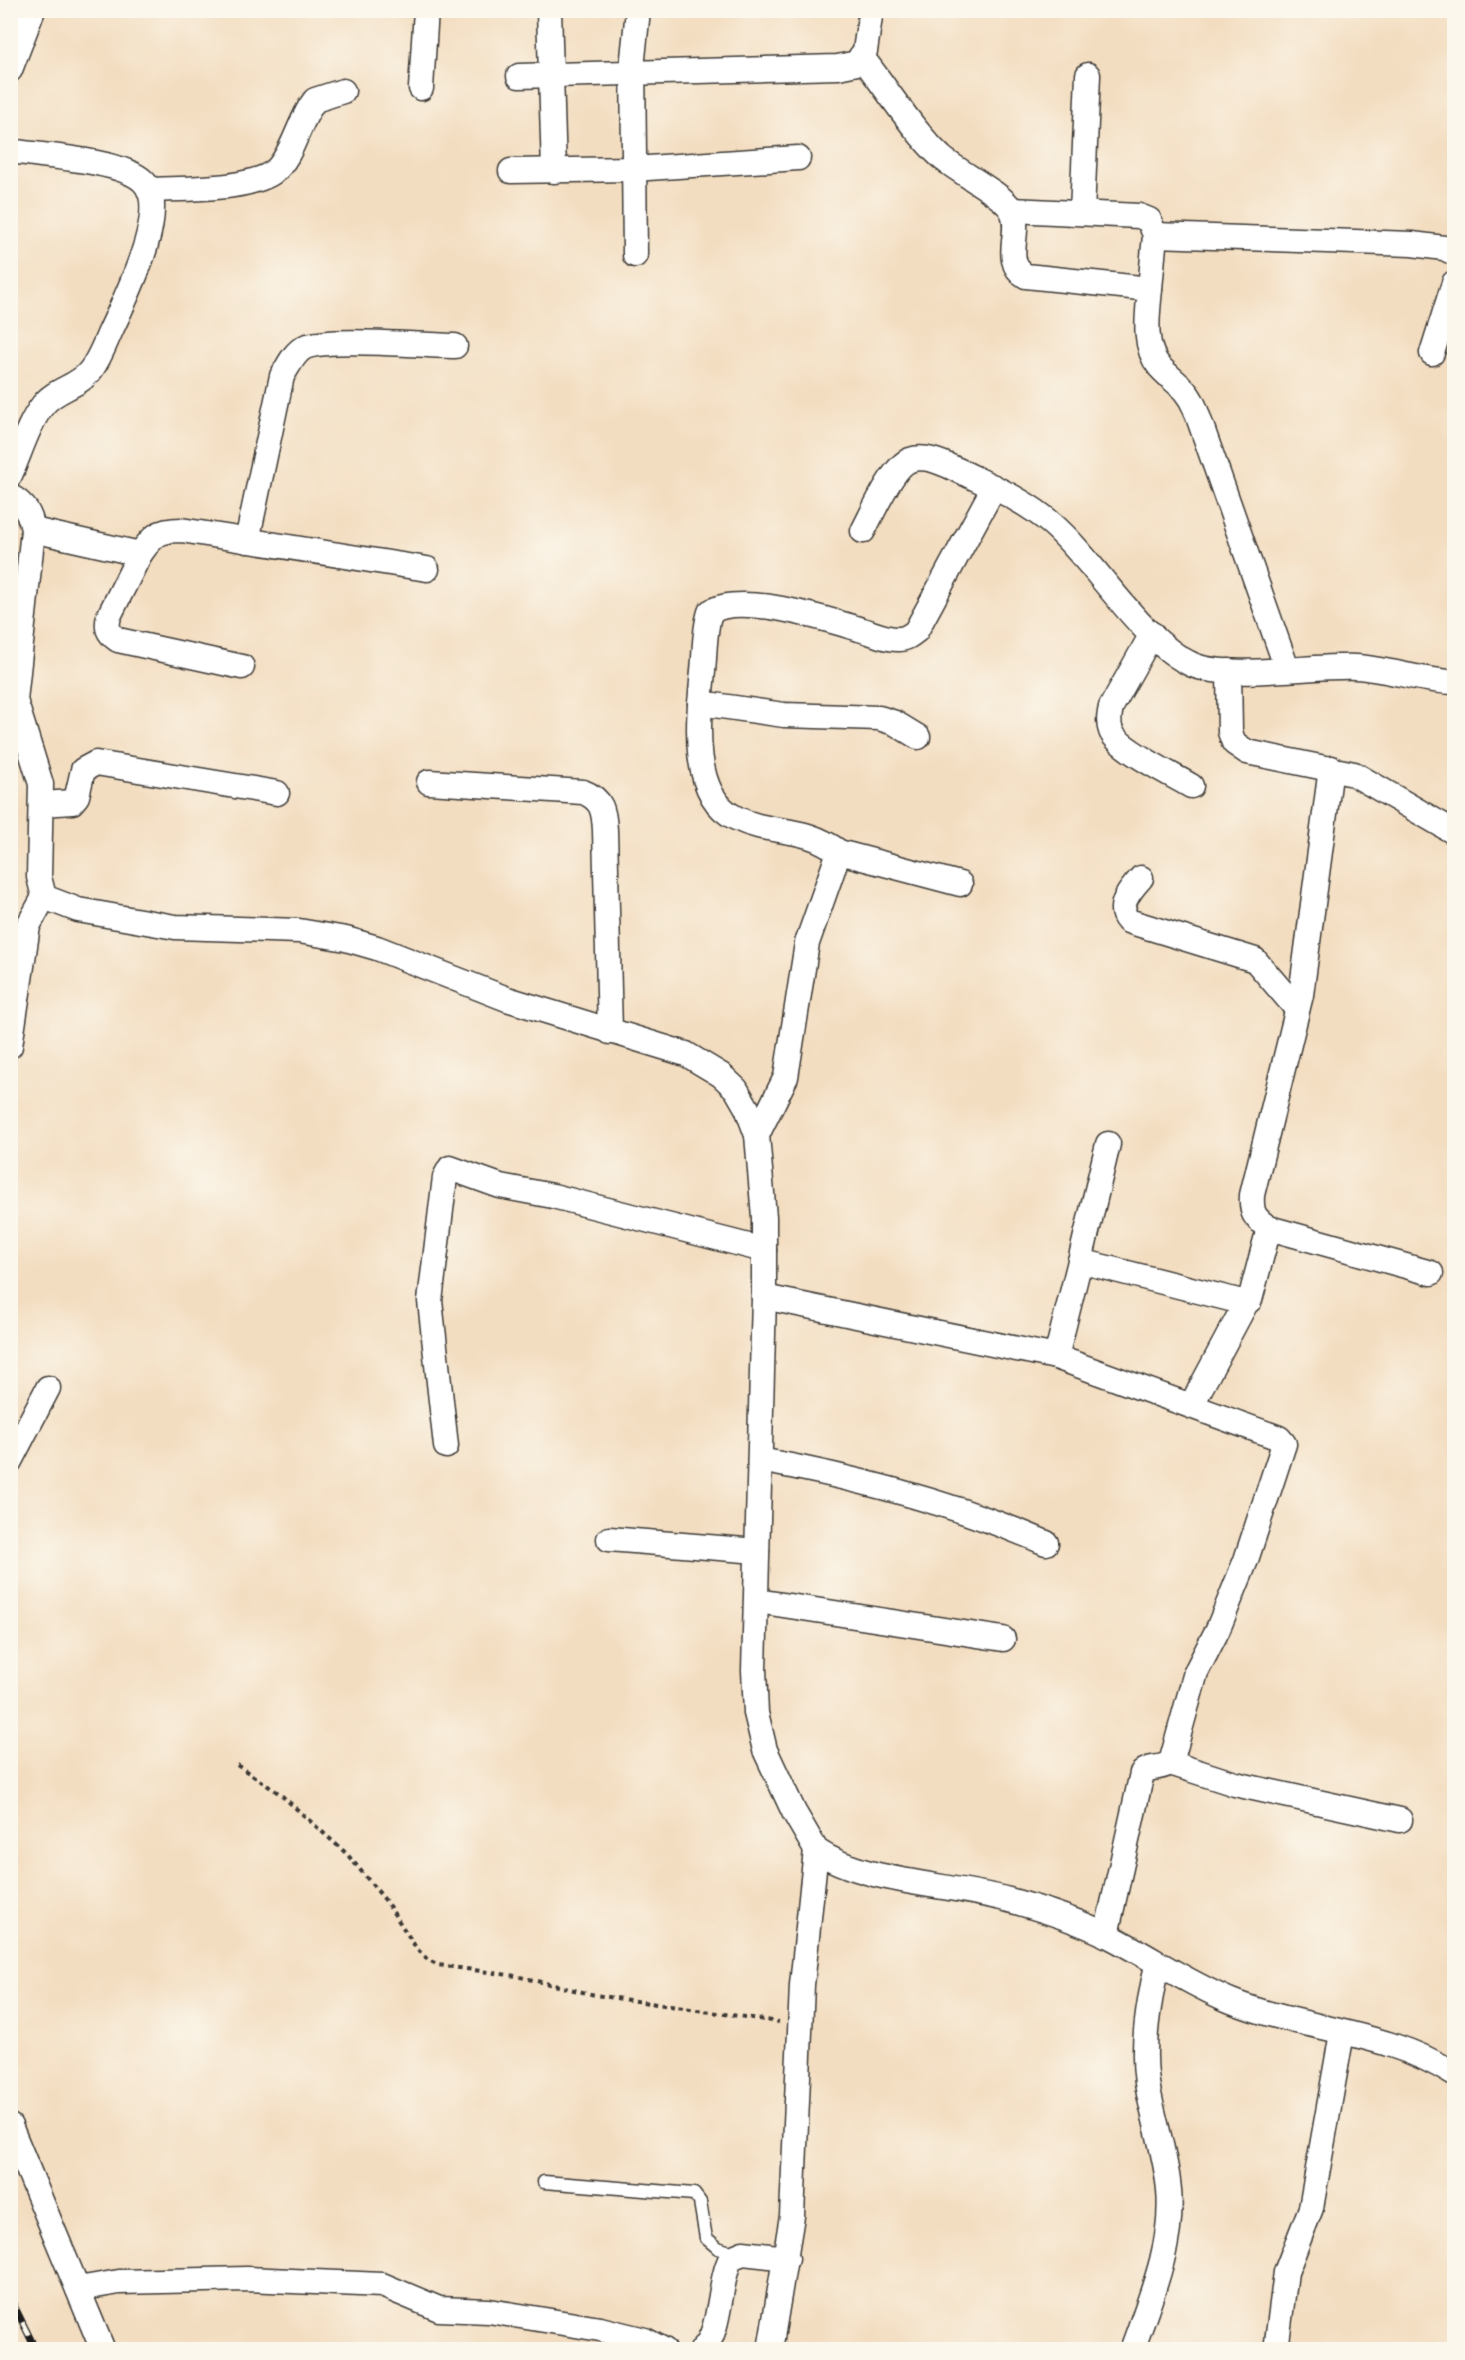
<svg xmlns="http://www.w3.org/2000/svg" width="1465" height="2360" viewBox="0 0 1465 2360" font-family="Caveat,sans-serif">
	<style>
		.lines { fill: none; stroke-linecap: round; stroke-linejoin: round }
		.service-casing { stroke: #3c3935; stroke-width: 15 }
		.minor-casing { stroke: #3c3935; stroke-width: 27 }
		.path { stroke: #3c3935; stroke-width: 4; stroke-dasharray: 4.5 4.5; stroke-linecap: butt }
		.service { stroke: #fff; stroke-width: 12 }
		.minor { stroke: #fff; stroke-width: 24 }
		.rail-casing { stroke: #1c1c1c; stroke-width: 7 }
		.rail { stroke: #fbf7ec; stroke-width: 4.5; stroke-dasharray: 14; stroke-linecap: butt }
	</style>
	<rect width="100%" height="100%" fill="#fbf7ec"/>
	<filter id="ink" filterUnits="userSpaceOnUse"><feTurbulence type="fractalNoise" baseFrequency=".0167" numOctaves="2"/><feDisplacementMap in="SourceGraphic" scale="12" xChannelSelector="R" yChannelSelector="G"/><feConvolveMatrix kernelMatrix="1 2 1 2 8 2 1 2 1" color-interpolation-filters="sRGB"/></filter>
	<filter id="wash" filterUnits="userSpaceOnUse"><feTurbulence type="fractalNoise" baseFrequency=".008" numOctaves="4" result="noise"/><feDisplacementMap in="SourceGraphic" scale="24" xChannelSelector="R" yChannelSelector="G"/><feGaussianBlur stdDeviation="1.35" result="paint"/><feColorMatrix in="noise" values="0 0 0 0 0 0 0 0 0 0 0 0 0 0 0 0 0 1.4 0 .05"/><feComposite in="paint" operator="in"/></filter>
	<g filter="url(#wash)">
		<rect width="100%" height="100%" fill="#f3ddc0"/>
	</g>
	<g filter="url(#ink)">
		<g class="lines">
			<defs>
				<path id="service" d="M544,2182l150,12 6,8 6,36 12,10 18,6"/>
				<g id="minor">
					<path d="M549,10l5,161"/>
					<path d="M861,56c24,30 53,76 80,101 17,15 60,36 70,52 13,21 -11,52 15,67l124,13c-2,24 -8,56 9,77 14,16 27,20 36,42l92,261"/>
					<path d="M10,70l23,-60"/>
					<path d="M519,76l319,-9 19,-4 8,-12 6,-41"/>
					<path d="M421,88l5,-78"/>
					<path d="M10,151c32,5 111,9 133,30 29,27 -19,120 -32,149 -6,13 -12,30 -21,41 -12,16 -35,18 -47,34 -15,19 -23,48 -33,70"/>
					<path d="M511,171l122,-2 165,-11"/>
					<path d="M149,190c31,-2 108,1 129,-22 17,-19 21,-48 37,-68l28,-9"/>
					<path d="M1012,210l127,6 10,4 6,15 -5,54"/>
					<path d="M1082,213l6,-138"/>
					<path d="M1155,235l257,9 32,4 10,5"/>
					<path d="M635,255l-2,-197 5,-48"/>
					<path d="M1432,353l22,-70"/>
					<path d="M10,496c15,9 20,17 23,34l-18,170 26,84 -2,93 5,20 34,13 97,17 124,4 47,8 31,9 130,51 179,55 35,21 15,14 11,19 10,27 7,82v80l-10,373 2,43 9,37 29,62 22,38c47,33 136,34 193,50 33,9 67,20 98,35 42,21 80,48 124,66 72,29 157,30 223,73"/>
					<path d="M33,530l107,24c13,-18 18,-24 41,-24l246,39"/>
					<path d="M863,531c9,-17 30,-65 47,-71 17,-6 36,5 52,12 31,15 64,29 90,52 43,37 90,119 141,141 36,15 120,0 163,2 33,2 65,14 98,15"/>
					<path d="M247,541l35,-165c6,-9 12,-24 23,-29 25,-10 119,-1 150,-1"/>
					<path d="M140,554l-31,62c-3,12 -1,17 9,24l124,27"/>
					<path d="M1152,634l-41,73c-2,9 -3,16 0,24 7,18 62,44 80,55"/>
					<path d="M1229,671l1,61 4,11 13,9 107,22 100,58"/>
					<path d="M700,703l84,12 95,3 16,5 23,14"/>
					<path d="M1331,768l-30,227 -49,200c-1,18 2,23 17,33l162,45"/>
					<path d="M429,782l154,10c19,7 21,19 22,38l5,202"/>
					<path d="M43,804l29,-2 5,-6 6,-26 13,-7 181,30"/>
					<path d="M839,852c-37,-28 -67,-16 -103,-34 -48,-23 -37,-104 -33,-147 2,-19 1,-40 7,-59 30,-20 116,7 149,17 12,3 28,11 40,10 7,0 12,-4 17,-8l78,-144"/>
					<path d="M1141,878c-10,11 -26,29 -13,43l127,39 42,49"/>
					<path d="M10,1046l18,-120 16,-29"/>
					<path d="M757,1135l29,-58 21,-134 32,-91 121,32"/>
					<path d="M1080,1261l28,-117"/>
					<path d="M764,1297l292,60 24,-96 166,42 4,-3 19,-72"/>
					<path d="M1056,1357l223,81 5,6 -38,116 -28,69 -22,43 -24,87c-7,12 -21,5 -30,14l-36,162"/>
					<path d="M1191,1406l55,-103"/>
					<path d="M446,1446l-16,-145 15,-124 5,-9 50,18 53,10 211,54"/>
					<path d="M760,1460c98,18 194,43 286,83"/>
					<path d="M10,1461l38,-73"/>
					<path d="M609,1539l148,12"/>
					<path d="M757,1601l246,38"/>
					<path d="M1170,1763l65,21 165,36"/>
					<path d="M10,2126l93,224"/>
					<path d="M78,2289l41,-7 128,-3 135,6 57,24 50,2 111,18 45,11 19,10"/>
					<path d="M702,2350c20,-18 16,-68 29,-92l12,-5 44,5"/>
					<path d="M770,2350l22,-134 10,-231 14,-135"/>
					<path d="M1132,2350c18,-51 42,-106 37,-160 -3,-36 -16,-71 -22,-107 -6,-38 2,-81 10,-118"/>
					<path d="M1276,2350l10,-78 25,-64 31,-175"/>
				</g>
			</defs>
			<use href="#service" class="service-casing"/>
			<use href="#minor" class="minor-casing"/>
			<path class="path" d="M237,1765l43,29 67,60 38,46 32,49 10,10 11,6 78,11 79,19 184,27"/>
			<use href="#service" class="service"/>
			<use href="#minor" class="minor"/>
			<defs>
				<path id="rail" d="M10,2297l26,53"/>
			</defs>
			<use href="#rail" class="rail-casing"/>
			<use href="#rail" class="rail"/>
		</g>
	</g>
	<rect width="1465" height="2360" fill="none" stroke="#fbf7ec" stroke-width="36"/>
</svg>
